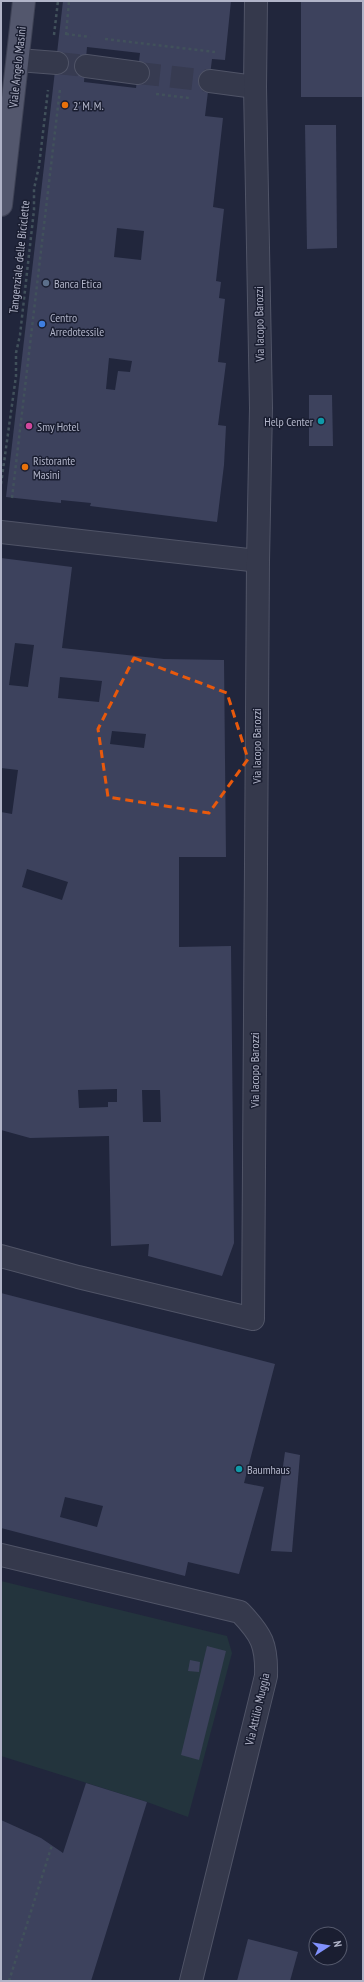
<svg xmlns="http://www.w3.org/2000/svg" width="364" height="1982" viewBox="0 0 364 1982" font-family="'PT Sans Narrow',sans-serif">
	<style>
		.green { fill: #23343d }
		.building { fill: #3d425d; fill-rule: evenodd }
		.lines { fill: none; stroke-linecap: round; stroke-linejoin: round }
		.street-tunnel { stroke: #373b51; stroke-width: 22; stroke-dasharray: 22 11; stroke-linecap: butt }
		.street-casing { stroke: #505467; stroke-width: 24 }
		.primary-casing { stroke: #3e4255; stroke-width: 24 }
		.path { stroke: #41515b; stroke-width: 2.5; stroke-dasharray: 3 3; stroke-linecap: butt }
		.street { stroke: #35394c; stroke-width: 22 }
		.primary { stroke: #53576d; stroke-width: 22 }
		.marked { fill: none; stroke: #e8590c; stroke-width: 3; stroke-dasharray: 8 5; stroke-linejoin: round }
		.food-dot { fill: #e8710a; stroke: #1a1e31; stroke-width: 1.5 }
		.service-dot { fill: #5c6f8a; stroke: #1a1e31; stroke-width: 1.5 }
		.shop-dot { fill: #3f7fe0; stroke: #1a1e31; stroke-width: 1.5 }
		.culture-dot { fill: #0f9aa8; stroke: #1a1e31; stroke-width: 1.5 }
		.hotel-dot { fill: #d1479c; stroke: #1a1e31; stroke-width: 1.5 }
		.labels { text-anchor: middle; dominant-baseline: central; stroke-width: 3; stroke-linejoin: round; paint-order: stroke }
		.street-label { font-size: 12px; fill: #b1b4c8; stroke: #1a1e31 }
		.poi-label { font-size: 12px; fill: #b1b4c8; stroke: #1a1e31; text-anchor: start }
	</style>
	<rect width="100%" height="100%" fill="#21263c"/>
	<path class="green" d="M1,1581l226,55 5,17 -44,164 -41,-15 -146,-46z"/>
	<g class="building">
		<path d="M63,1h168l-6,59 -13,-1 -7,57 18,2 -10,89 11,2 -8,72 5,1 -2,16 6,1 -7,63 8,1 -8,62 8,1 -2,39 -7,57 -127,-16 1,-3 -30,-3v3l-55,-6zM87,47l53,6 -4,35 -52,-6zM117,228l27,3 -3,29 -27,-3zM109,358l23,3 -2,11 -12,-1 -3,19 -9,-1z"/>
		<rect x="301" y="1" width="62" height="96"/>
		<path d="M305,125h31l1,123 -30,1z"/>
		<path d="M309,395h23l1,51h-24z"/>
		<path d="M1,558l71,9 -10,81 102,11 60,1 2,197h-47v90l52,-1 3,297 -12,33 -74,-20 1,-12 -38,2 -2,-110 -79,2 -29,-8v-318l11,2 6,-44 -17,-2zM15,643l19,2 -6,42 -19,-2zM60,677l42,4 -3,21 -41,-4zM112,731l34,3 -2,14 -34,-4zM27,869l41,13 -6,18 -40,-13zM117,1089v13h-9v5l-29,1 -1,-18zM142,1090h18l1,32h-18z"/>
		<path d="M1,1293l274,71 -31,119 20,4 -25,87 -51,-12 -3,14 -184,-48zM65,1497l38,9 -6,21 -37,-10z"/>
		<path d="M285,1452l15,3 -8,97 -21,-1z"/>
		<path d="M207,1646l19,5 -27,109 -18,-5z"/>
		<path d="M190,1660l10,2 -1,10 -11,-1z"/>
		<path d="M86,1783l61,19 -56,179h-90v-161l40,18 22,15z"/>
		<path d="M248,1939l50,13 -8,29h-53z"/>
	</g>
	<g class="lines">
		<g class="street-tunnel">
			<path d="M57,63l29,3"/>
			<path d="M138,73l72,8"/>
		</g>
		<defs>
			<g id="street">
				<path d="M18,60l39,3"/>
				<path d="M86,66l52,7"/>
				<path d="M210,81l45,6"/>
				<path d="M1,532l257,29"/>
				<path d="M1,1256l77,21 175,42 5,-758 3,-153 -6,-321 1,-86"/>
				<path d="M1,1555l239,57c22,23 27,33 26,64l-75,305"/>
			</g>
			<path id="primary" d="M1,205l23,-204"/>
		</defs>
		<use href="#street" class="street-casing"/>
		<use href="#primary" class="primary-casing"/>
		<g class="path">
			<path d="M66,34l24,3"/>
			<path d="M54,35l4,-34"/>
			<path d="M66,35l3,-34"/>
			<path d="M105,39l110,13"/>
			<path d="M156,94l33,4"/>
			<path d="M1,484l15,-108v-23l4,-18 14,-125v-21l5,-23 9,-76"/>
			<path d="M12,498l48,-409"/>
			<path d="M9,1981l43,-136"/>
		</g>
		<use href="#street" class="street"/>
		<use href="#primary" class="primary"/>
	</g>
	<path class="marked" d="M134,658l93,35 21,66 -39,54 -101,-16 -10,-68z"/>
	<g class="food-dot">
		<circle cx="65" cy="105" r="4"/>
		<circle cx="25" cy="467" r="4"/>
	</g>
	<circle class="service-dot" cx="46" cy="283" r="4"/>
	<circle class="shop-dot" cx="42" cy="324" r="4"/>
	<g class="culture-dot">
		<circle cx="321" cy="421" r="4"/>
		<circle cx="239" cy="1469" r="4"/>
	</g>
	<circle class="hotel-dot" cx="29" cy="426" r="4"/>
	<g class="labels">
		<g class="street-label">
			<text transform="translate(17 67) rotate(-84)">Viale Angelo Masini</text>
			<text transform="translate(19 257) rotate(-84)">Tangenziale delle Biciclette</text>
			<text transform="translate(259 324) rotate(-91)">Via Iacopo Barozzi</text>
			<text transform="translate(256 746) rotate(-90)">Via Iacopo Barozzi</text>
			<text transform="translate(254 1070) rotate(-90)">Via Iacopo Barozzi</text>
			<text transform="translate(257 1709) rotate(-77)">Via Attilio Muggia</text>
		</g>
		<g class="poi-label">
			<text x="73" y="105">2' M. M.</text>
			<text x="54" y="283">Banca Etica</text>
			<text x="50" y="317">Centro<tspan x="50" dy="14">Arredotessile</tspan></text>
			<text x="313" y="421" text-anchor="end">Help Center</text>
			<text x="37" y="426">Smy Hotel</text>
			<text x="33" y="460">Ristorante<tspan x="33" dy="14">Masini</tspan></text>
			<text x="247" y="1469">Baumhaus</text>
		</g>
	</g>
	<rect width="364" height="1982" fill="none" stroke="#b1b4c8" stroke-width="4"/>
	<g transform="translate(328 1946) rotate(78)"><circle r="19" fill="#1a1e31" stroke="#565a6d"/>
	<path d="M0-3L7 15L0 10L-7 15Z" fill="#8191fd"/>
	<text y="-6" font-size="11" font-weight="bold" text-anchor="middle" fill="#b1b4c8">N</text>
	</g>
</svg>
